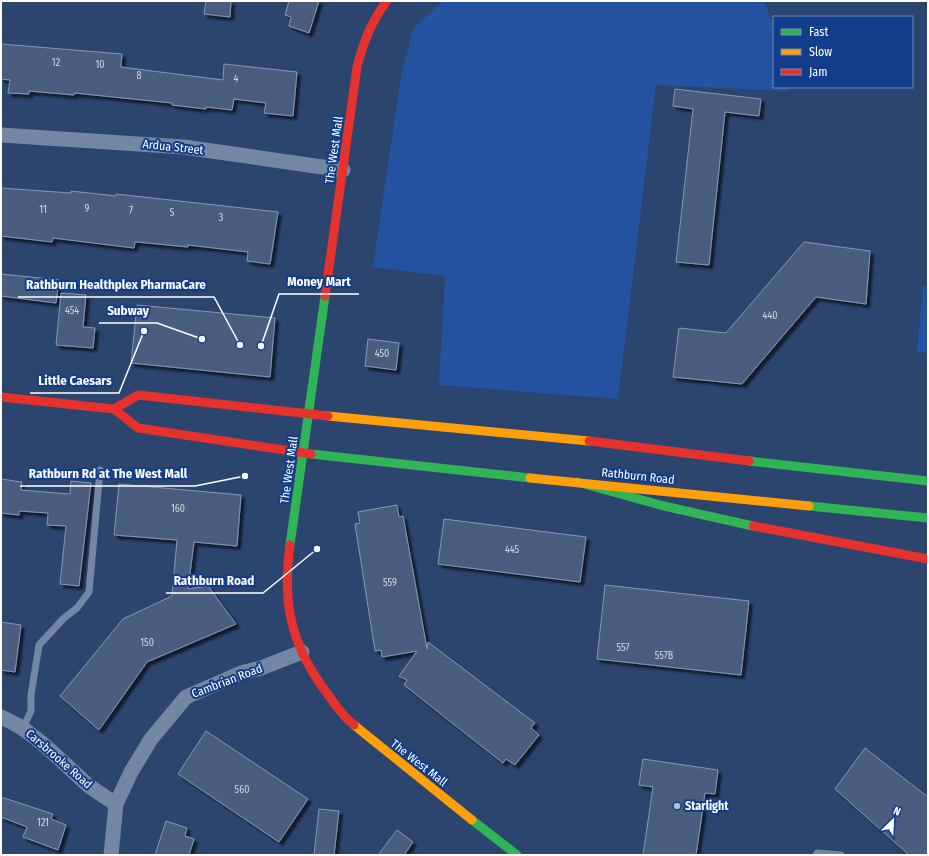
<svg xmlns="http://www.w3.org/2000/svg" width="929" height="856" viewBox="0 0 929 856" font-family="'Fira Sans Condensed',sans-serif">
	<style>
		.green { fill: #2453a1 }
		.building { fill: #495d7f; stroke: #8797b2; filter: url(#shadow) }
		.lines { fill: none; stroke-linecap: round; stroke-linejoin: round }
		.lane { stroke: #7386a4; stroke-width: 7 }
		.street { stroke: #7386a4; stroke-width: 15 }
		.fast { stroke: #30b455; stroke-width: 9 }
		.slow { stroke: #ff9f0a; stroke-width: 9 }
		.jam { stroke: #e5322d; stroke-width: 9 }
		.poi-dot { fill: #b5becd; stroke: #113d8a; stroke-width: 1.5 }
		.labels { text-anchor: middle; dominant-baseline: central; stroke-width: 4; stroke-linejoin: round; paint-order: stroke }
		.number-label { font-size: 10px; fill: #d2d6df }
		.street-label { font-size: 12px; fill: #fff; stroke: #113d8a }
		.poi-label { font-size: 12px; font-weight: bold; fill: #fff; stroke: #113d8a; text-anchor: start }
		.leader { fill: none; stroke: #fff; stroke-width: 1.5 }
		.callout-dot { fill: #fff; stroke: #113d8a; stroke-width: 1.5 }
		.callout-label { font-size: 13px; text-anchor: middle; font-weight: bold; fill: #fff; stroke: #113d8a; stroke-width: 4; stroke-linejoin: round; paint-order: stroke }
	</style>
	<defs>
		<filter id="shadow"><feDropShadow dx="3.5" dy="3.5" stdDeviation="1" flood-color="#0009"/></filter>
	</defs>
	<rect width="100%" height="100%" fill="#2c456f"/>
	<g class="green">
		<path d="M443,1h321l10,28v58h15l-1,4 -132,-6 -38,314 -179,-14 6,-109 -72,-9 28,-190 12,-48z"/>
		<path d="M923,286l5,1v66l-11,-1z"/>
	</g>
	<g class="building">
		<path d="M206,1h25l-1,16 -26,-3z"/>
		<path d="M289,1h30l-10,32 -20,-7 2,-9 -6,-2z"/>
		<path d="M1,44l121,10 -1,13 102,13 1,-16 73,8 -4,44 -29,-3 2,-10 -32,-4 -2,11 -26,-3v2l-34,-4v-2l-98,-10v2l-45,-4v3l-21,-1 2,-13 -9,-1z"/>
		<path d="M675,89l86,10 -2,17 -34,-4 -16,153 -33,-3 17,-153 -20,-3z"/>
		<path d="M1,188l70,5v-2l45,5v-2l162,18 -8,52 -23,-3 1,-9 -60,-7v2l-51,-5h-2l-1,6 -81,-10 -1,4 -51,-6z"/>
		<path d="M804,242l66,9 -4,53 -50,-7 -74,87 -69,-7 6,-49 47,5z"/>
		<path d="M1,274l58,6 -3,23 -55,-7z"/>
		<path d="M61,293l25,2 -3,32 12,1 -2,20 -37,-3z"/>
		<path d="M137,305l138,13 -5,59 -139,-14z"/>
		<path d="M368,339l31,4 -3,27 -31,-4z"/>
		<path d="M1,479l21,3 -1,8 49,4 1,-13 20,2 -12,103 -19,-2 6,-58 -19,-1 1,-12 -29,-2v4l-18,-2z"/>
		<path d="M119,484l122,11 -4,51 -43,-4 -6,47 20,-3 28,38 -89,38 -48,68 -39,-34 63,-77 49,-23 5,-56 -63,-5z"/>
		<path d="M397,505l2,12 4,-1 24,133 1,-7 107,81 -4,5 8,7 -24,30 -9,-6 -3,4 -99,-78 3,-5 -8,-4 18,-25 -35,6 -1,-7 -6,1 -20,-127 5,-1 -2,-11z"/>
		<path d="M444,519l142,18 -6,45 -142,-18z"/>
		<path d="M605,585l144,16 -8,74 -144,-16z"/>
		<path d="M1,622l20,3 -6,47 -14,-2z"/>
		<path d="M206,731l102,68 -29,43 -101,-68z"/>
		<path d="M865,748l63,49v58h-19l-74,-66z"/>
		<path d="M643,759l75,11 -3,24 -10,-1 -9,62h-53l10,-68 -14,-2z"/>
		<path d="M1,797l52,17 -2,5 15,6 -8,25 -35,-13 4,-10 -26,-10z"/>
		<path d="M319,809l20,2 -5,44h-20z"/>
		<path d="M166,821l21,7 -2,8 9,3 -5,16h-34z"/>
		<path d="M397,830l16,12 -9,13h-26z"/>
	</g>
	<g class="lines">
		<g class="lane">
			<path d="M23,728l8,-17v-16l8,-50 25,-27 13,-10 12,-16 11,-122"/>
			<path d="M816,855l1,-2 24,2"/>
		</g>
		<g class="street">
			<path d="M1,135l183,12 159,23"/>
			<path d="M1,717c34,14 59,44 87,68 9,7 19,13 28,19"/>
			<path d="M111,855l5,-51 15,-32 20,-33 35,-42 55,-24 20,-5 41,-16"/>
		</g>
		<g class="fast">
			<path d="M311,454l219,24"/>
			<path d="M749,461l179,20"/>
			<path d="M577,482l87,24 89,20"/>
			<path d="M809,506l119,12"/>
			<path d="M290,545l35,-249"/>
			<path d="M472,820l45,35"/>
		</g>
		<g class="slow">
			<path d="M328,416l261,25"/>
			<path d="M530,478l279,28"/>
			<path d="M354,725l118,95"/>
		</g>
		<g class="jam">
			<path d="M325,296l32,-229c6,-24 14,-46 30,-66"/>
			<path d="M1,397l113,12 24,19 173,26"/>
			<path d="M114,409l24,-14 190,21"/>
			<path d="M589,441l160,20"/>
			<path d="M753,526l175,33"/>
			<path d="M290,545c-8,58 1,100 36,147 9,12 16,24 28,33"/>
		</g>
	</g>
	<circle class="poi-dot" cx="677" cy="806" r="4"/>
	<g class="labels">
		<g class="number-label">
			<text x="56" y="63">12</text>
			<text x="100" y="65">10</text>
			<text x="139" y="76">8</text>
			<text x="236" y="79">4</text>
			<text x="87" y="209">9</text>
			<text x="43" y="210">11</text>
			<text x="131" y="211">7</text>
			<text x="172" y="213">5</text>
			<text x="221" y="218">3</text>
			<text x="72" y="311">454</text>
			<text x="770" y="316">440</text>
			<text x="382" y="354">450</text>
			<text x="178" y="509">160</text>
			<text x="512" y="550">445</text>
			<text x="390" y="583">559</text>
			<text x="147" y="643">150</text>
			<text x="623" y="648">557</text>
			<text x="664" y="656">557B</text>
			<text x="242" y="790">560</text>
			<text x="43" y="823">121</text>
		</g>
		<g class="street-label">
			<text transform="translate(173 147) rotate(6)">Ardua Street</text>
			<text transform="translate(334 150) rotate(-82)">The West Mall</text>
			<text transform="translate(289 470) rotate(-82)">The West Mall</text>
			<text transform="translate(638 476) rotate(6)">Rathburn Road</text>
			<text transform="translate(227 681) rotate(-21)">Cambrian Road</text>
			<text transform="translate(59 759) rotate(41)">Carsbrooke Road</text>
			<text transform="translate(419 763) rotate(38)">The West Mall</text>
		</g>
		<g class="poi-label">
			<text x="685" y="806">Starlight</text>
		</g>
	</g>
	<path class="leader" d="M261 346L279 294H359M240 345L214 297H18M202 339L157 323H99M144 331L119 393H30M245 476L195 486H20M317 549L263 593H166"/>
	<g class="callout-dot">
		<circle cx="261" cy="346" r="4"/>
		<circle cx="240" cy="345" r="4"/>
		<circle cx="202" cy="339" r="4"/>
		<circle cx="144" cy="331" r="4"/>
		<circle cx="245" cy="476" r="4"/>
		<circle cx="317" cy="549" r="4"/>
	</g>
	<g class="callout-label">
		<text x="319" y="286">Money Mart</text>
		<text x="116" y="289">Rathburn Healthplex PharmaCare</text>
		<text x="128" y="315">Subway</text>
		<text x="75" y="385">Little Caesars</text>
		<text x="108" y="478">Rathburn Rd at The West Mall</text>
		<text x="214" y="585">Rathburn Road</text>
	</g>
	<rect width="929" height="856" fill="none" stroke="#ffffff" stroke-width="4"/>
	<rect x="773" y="16" width="140" height="72" fill="#113d8a" stroke="#708bb9"/>
	<rect x="781" y="29" width="20" height="6" fill="#30b455" stroke="#708bb9"/>
	<text x="809" y="36" font-size="12" fill="#ffffff">Fast</text>
	<rect x="781" y="49" width="20" height="6" fill="#ff9f0a" stroke="#708bb9"/>
	<text x="809" y="56" font-size="12" fill="#ffffff">Slow</text>
	<rect x="781" y="69" width="20" height="6" fill="#e5322d" stroke="#708bb9"/>
	<text x="809" y="76" font-size="12" fill="#ffffff">Jam</text>
	<g transform="translate(893 820) rotate(24)" stroke="#113d8a" stroke-width="3" paint-order="stroke">
	<path d="M0-3L7 15L0 10L-7 15Z" fill="#ffffff"/>
	<text y="-6" font-size="11" font-weight="bold" text-anchor="middle" fill="#ffffff">N</text>
	</g>
</svg>
